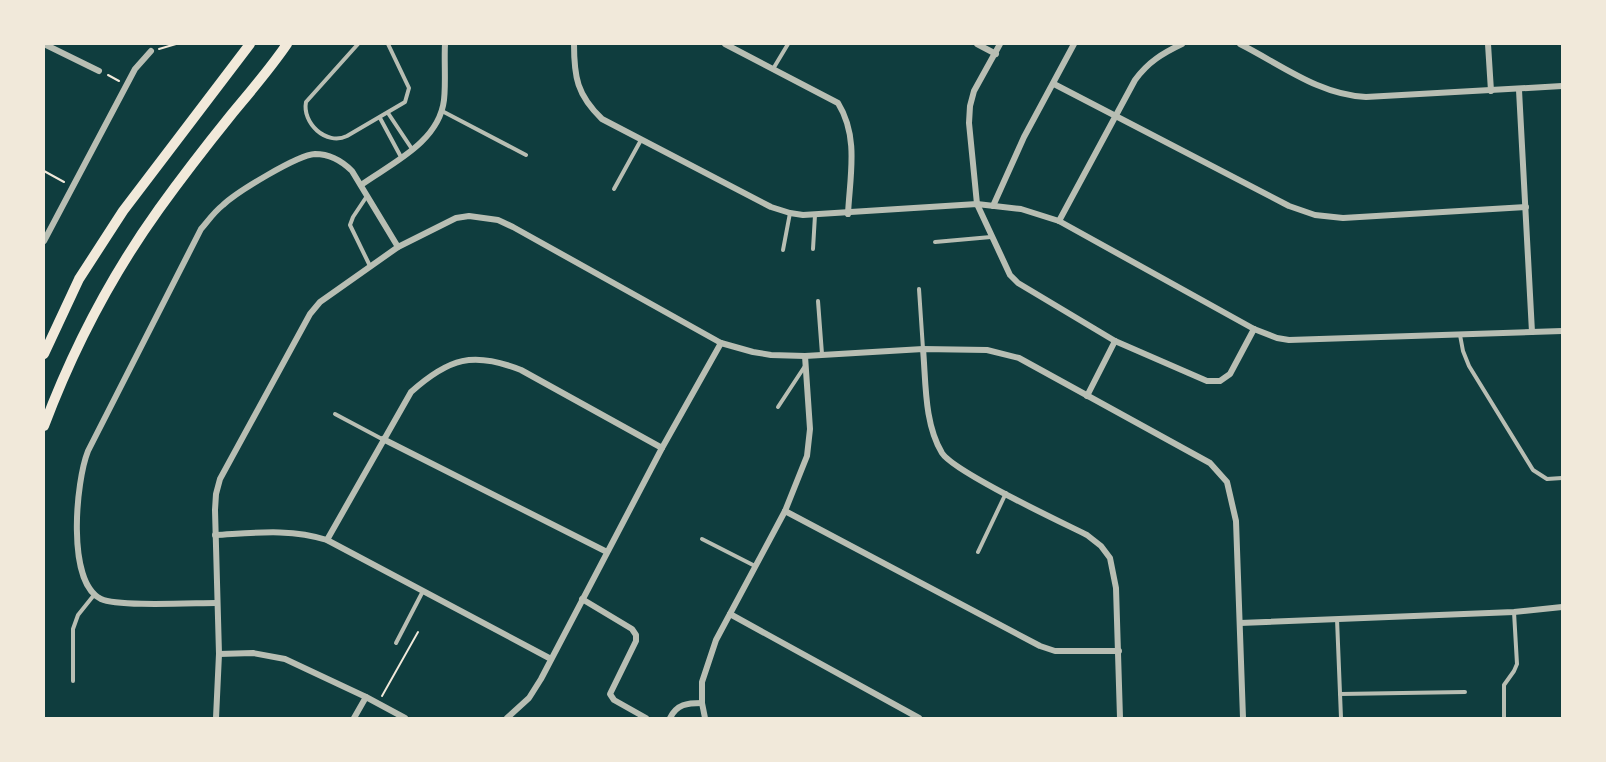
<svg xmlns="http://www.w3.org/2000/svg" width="1606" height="762" viewBox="0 0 1606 762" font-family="'PT Sans',sans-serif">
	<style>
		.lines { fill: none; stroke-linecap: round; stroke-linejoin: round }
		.path { stroke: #f1e9da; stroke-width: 2 }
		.service { stroke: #b8beb3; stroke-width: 4 }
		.minor { stroke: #b8beb3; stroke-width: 6 }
		.secondary { stroke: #f1e9da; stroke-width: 10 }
	</style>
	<rect width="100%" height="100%" fill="#0f3d3e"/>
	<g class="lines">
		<g class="path">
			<path d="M159,49l17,-5"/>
			<path d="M108,75l11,6"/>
			<path d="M44,171l20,11"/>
			<path d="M382,696l36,-64"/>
		</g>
		<g class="service">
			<path d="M358,44l-52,58c-4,21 20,44 41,34l58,-34 4,-14 -21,-44"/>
			<path d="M773,69l15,-25"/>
			<path d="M442,111l84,44"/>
			<path d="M388,113l24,36"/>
			<path d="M380,118l21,39"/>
			<path d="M614,189l27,-49"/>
			<path d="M367,196l-14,21 -3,8 20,41"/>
			<path d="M935,242l56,-5"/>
			<path d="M813,249l2,-34"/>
			<path d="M783,250l7,-37"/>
			<path d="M919,289l4,60"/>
			<path d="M818,301l4,53"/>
			<path d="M1460,335l3,16 6,15 64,104 14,9 15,-1"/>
			<path d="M778,407l27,-41"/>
			<path d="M335,414l47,25"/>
			<path d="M702,539l53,27"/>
			<path d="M978,552l28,-59"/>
			<path d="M1337,619l4,99"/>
			<path d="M396,643l27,-52"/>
			<path d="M73,681v-52l5,-14 16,-20"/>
			<path d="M1340,694l125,-2"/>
			<path d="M1504,718v-33l10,-14 3,-7 -3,-52"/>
		</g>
		<g class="minor">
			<path d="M44,44l55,27"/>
			<path d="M574,44c0,33 3,51 28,75l169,88 19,6 13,2 174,-11 44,5 38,12 195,108 23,9 12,2 273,-9"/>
			<path d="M725,44l113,59c21,34 12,72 10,111"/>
			<path d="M977,44l19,10"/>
			<path d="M1000,44l-26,47 -4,15 -1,17 8,81 33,71 8,8 97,58 92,40h13l10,-7 24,-45"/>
			<path d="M1240,44c40,20 79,51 126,53l196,-11"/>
			<path d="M1488,44l3,47"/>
			<path d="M1054,84l235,122 26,9 28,3 183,-11"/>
			<path d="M1519,90l13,242"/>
			<path d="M361,185c31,-22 78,-43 83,-85 2,-18 0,-38 1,-56"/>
			<path d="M993,206l31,-69 50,-93"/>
			<path d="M1059,221l76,-141c13,-18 28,-27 47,-36"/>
			<path d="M44,241l91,-172 16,-18"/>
			<path d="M923,349c3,33 1,74 19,104 12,19 119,69 145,82l14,11 9,12 6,30 4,130"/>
			<path d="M1087,396l28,-55"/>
			<path d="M383,439l224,113"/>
			<path d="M785,511l255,135 15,5h64"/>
			<path d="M215,535c38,-2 75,-7 112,5l224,119"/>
			<path d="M327,540l84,-148c38,-34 62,-41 110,-22l141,78"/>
			<path d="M582,599l50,30 4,6v6l-26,53 4,6 32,18"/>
			<path d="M216,603c-23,0 -98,4 -115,-4 -35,-17 -25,-118 -13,-148l113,-222c7,-8 13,-17 22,-24 14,-13 74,-50 92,-51 16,0 27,7 37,17l46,76"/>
			<path d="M730,614l189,104"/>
			<path d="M1240,623l274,-11 48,-5"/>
			<path d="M219,654l34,-1 32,6 81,38 39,21"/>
			<path d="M216,718l3,-64 -4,-144 1,-16 4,-15 90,-165 10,-12 78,-55 58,-29 13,-2 29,4 15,7 208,116 32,9 18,3 34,1 118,-7 64,1 32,8 191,105 17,19 9,39 7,197"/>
			<path d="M354,718l12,-21"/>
			<path d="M507,718l22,-20 12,-19 121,-231 59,-105"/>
			<path d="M670,718c7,-14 17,-15 32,-15"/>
			<path d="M705,718l-3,-15v-21l14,-42 69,-129 22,-55 3,-27 -5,-73"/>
		</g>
		<g class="secondary">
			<path d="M44,354l35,-75 44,-68 127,-167"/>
			<path d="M44,426c29,-77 67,-150 115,-217 23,-32 47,-63 72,-94 19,-23 39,-46 56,-71"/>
		</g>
	</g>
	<rect width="1606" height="762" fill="none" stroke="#f1e9da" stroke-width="90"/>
</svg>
